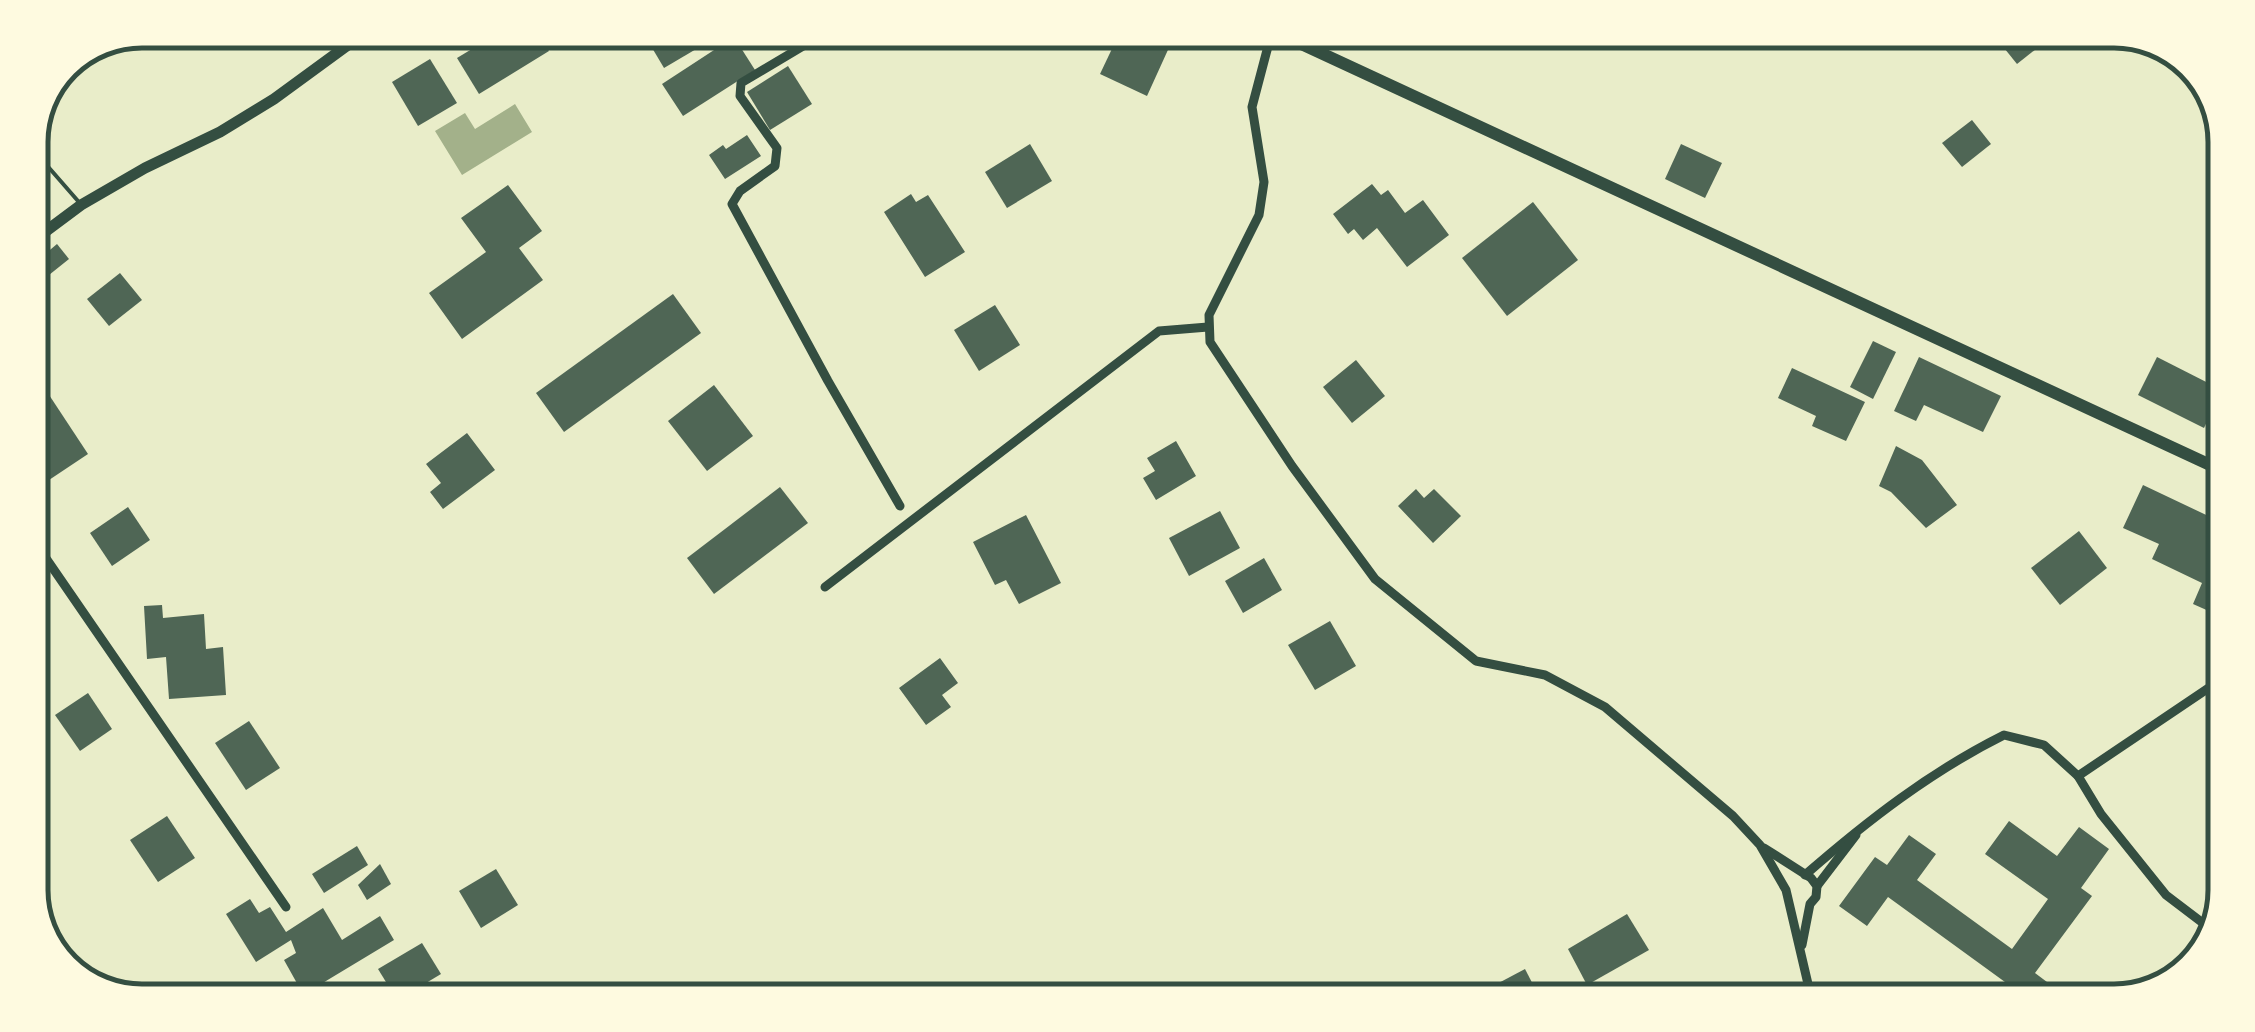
<svg xmlns="http://www.w3.org/2000/svg" width="2255" height="1032" viewBox="0 0 2255 1032" font-family="Rubik,sans-serif">
	<style>
		.water { fill: #a3b18a }
		.building { fill: #4f6655 }
		.lines { fill: none; stroke-linecap: round; stroke-linejoin: round }
		.service { stroke: #344e41; stroke-width: 4 }
		.minor { stroke: #344e41; stroke-width: 9 }
		.tertiary { stroke: #344e41; stroke-width: 11 }
		.secondary { stroke: #344e41; stroke-width: 12 }
		.rim { fill: none; stroke: #344e41; stroke-width: 5 }
	</style>
	<rect width="100%" height="100%" fill="#e9edc9"/>
	<path class="water" d="M515,104l17,28 -70,43 -27,-44 30,-18 10,16z"/>
	<g class="building">
		<path d="M500,32h37l12,19 -70,43 -22,-36z"/>
		<path d="M662,32h34l7,13 -39,23 -16,-27z"/>
		<path d="M1119,34h37l16,7 -25,55 -47,-22z"/>
		<path d="M734,37l21,33 -72,46 -21,-32z"/>
		<path d="M1996,38h54l-33,26z"/>
		<path d="M430,59l27,44 -39,23 -26,-44z"/>
		<path d="M788,66l24,38 -42,26 -23,-38z"/>
		<path d="M1972,120l19,24 -29,23 -20,-24z"/>
		<path d="M747,135l14,21 -36,23 -16,-24 14,-10 3,4z"/>
		<path d="M1030,144l22,37 -45,27 -22,-36z"/>
		<path d="M1681,144l41,19 -17,35 -40,-19z"/>
		<path d="M1372,184l9,11 7,-5 17,23 18,-13 26,35 -42,32 -30,-39 -14,12 -9,-11 -6,5 -15,-20z"/>
		<path d="M508,185l34,46 -23,17 24,32 -81,59 -33,-46 57,-41 -25,-34z"/>
		<path d="M911,194l5,8 12,-7 37,57 -40,25 -41,-65z"/>
		<path d="M1533,202l45,58 -71,56 -45,-58z"/>
		<path d="M57,244l12,15 -25,20 -12,-14z"/>
		<path d="M120,273l22,27 -33,26 -22,-27z"/>
		<path d="M673,294l28,39 -137,99 -28,-39z"/>
		<path d="M995,305l25,40 -41,26 -25,-41z"/>
		<path d="M1873,341l23,11 -23,47 -23,-12z"/>
		<path d="M1919,357l82,39 -18,36 -59,-27 -8,16 -22,-10z"/>
		<path d="M2157,357l65,33 -18,38 -66,-33z"/>
		<path d="M1356,360l29,36 -33,27 -29,-36z"/>
		<path d="M30,366l58,88 -45,30 -13,-19z"/>
		<path d="M1792,368l73,34 -19,39 -34,-15 4,-10 -38,-18z"/>
		<path d="M714,385l39,51 -46,35 -39,-50z"/>
		<path d="M467,433l28,37 -52,39 -13,-17 11,-9 -15,-19z"/>
		<path d="M1176,441l20,35 -40,24 -13,-22 12,-7 -8,-13z"/>
		<path d="M1896,446l26,14 35,45 -31,23 -35,-36 -12,-6z"/>
		<path d="M2143,485l78,37 -1,94 -27,-12 9,-21 -50,-24 7,-15 -36,-16z"/>
		<path d="M780,487l28,36 -94,71 -27,-36z"/>
		<path d="M1416,489l8,9 10,-9 27,27 -28,27 -35,-37z"/>
		<path d="M128,507l22,33 -38,26 -22,-33z"/>
		<path d="M1220,511l20,37 -51,28 -20,-38z"/>
		<path d="M1026,515l35,68 -42,21 -13,-24 -11,5 -22,-43z"/>
		<path d="M2079,531l28,37 -47,37 -29,-37z"/>
		<path d="M1264,558l18,32 -39,23 -18,-32z"/>
		<path d="M162,605l1,13 41,-4 2,35 17,-2 3,48 -57,4 -3,-42 -19,2 -3,-53z"/>
		<path d="M1330,621l26,45 -41,24 -27,-45z"/>
		<path d="M940,658l18,25 -16,12 9,12 -25,18 -27,-37z"/>
		<path d="M88,693l24,36 -32,22 -25,-36z"/>
		<path d="M249,721l31,47 -34,22 -31,-47z"/>
		<path d="M167,816l28,42 -37,24 -28,-42z"/>
		<path d="M2009,821l48,35 22,-29 30,22 -28,39 11,8 -57,77 16,12 -13,17 -47,-1 14,-19 -117,-85 -21,29 -28,-20 36,-49 12,8 22,-30 27,19 -19,26 95,69 36,-50 -63,-45z"/>
		<path d="M357,846l11,19 -44,28 -12,-19z"/>
		<path d="M380,864l11,20 -24,16 -9,-15z"/>
		<path d="M496,869l22,36 -37,23 -22,-37z"/>
		<path d="M250,899l9,14 11,-6 16,25 37,-24 19,32 38,-24 14,24 -73,44 6,10h-24l-19,-34 12,-7 -5,-13 -35,22 -30,-48z"/>
		<path d="M1627,914l22,36 -62,35 -19,-36z"/>
		<path d="M422,943l19,31 -35,21h-12l-16,-26z"/>
		<path d="M1525,969l16,31 -62,-1 -3,-4z"/>
	</g>
	<g class="lines">
		<path class="service" d="M30,146l48,55"/>
		<g class="minor">
			<path d="M825,33l-84,50 -1,13 37,52 -2,18 -35,25 -8,13 96,177 72,125"/>
			<path d="M1271,35l-19,72 12,75 -5,33 -50,100 1,27 82,124 83,113 101,82 69,14 60,32 128,109 27,29 26,45 26,111"/>
			<path d="M30,535l256,372"/>
			<path d="M825,587l334,-256 49,-4"/>
			<path d="M2078,776l23,38 65,81 50,38"/>
			<path d="M1764,848l47,30 6,8 -1,11 -6,7 -8,41"/>
			<path d="M1805,875c62,-54 125,-103 199,-140l40,10 34,31 141,-95"/>
			<path d="M1817,886l39,-51"/>
		</g>
		<path class="tertiary" d="M30,243l51,-38 64,-37 75,-36 54,-33 93,-68"/>
		<path class="secondary" d="M1282,35l939,435"/>
	</g>
	<path d="M0 0H2255V1032H0ZM142 48H2114A94 94 0 0 1 2208 142V890A94 94 0 0 1 2114 984H142A94 94 0 0 1 48 890V142A94 94 0 0 1 142 48Z" fill="#fefae0" fill-rule="evenodd"/>
	<path class="rim" d="M142 48H2114A94 94 0 0 1 2208 142V890A94 94 0 0 1 2114 984H142A94 94 0 0 1 48 890V142A94 94 0 0 1 142 48Z"/>
</svg>
